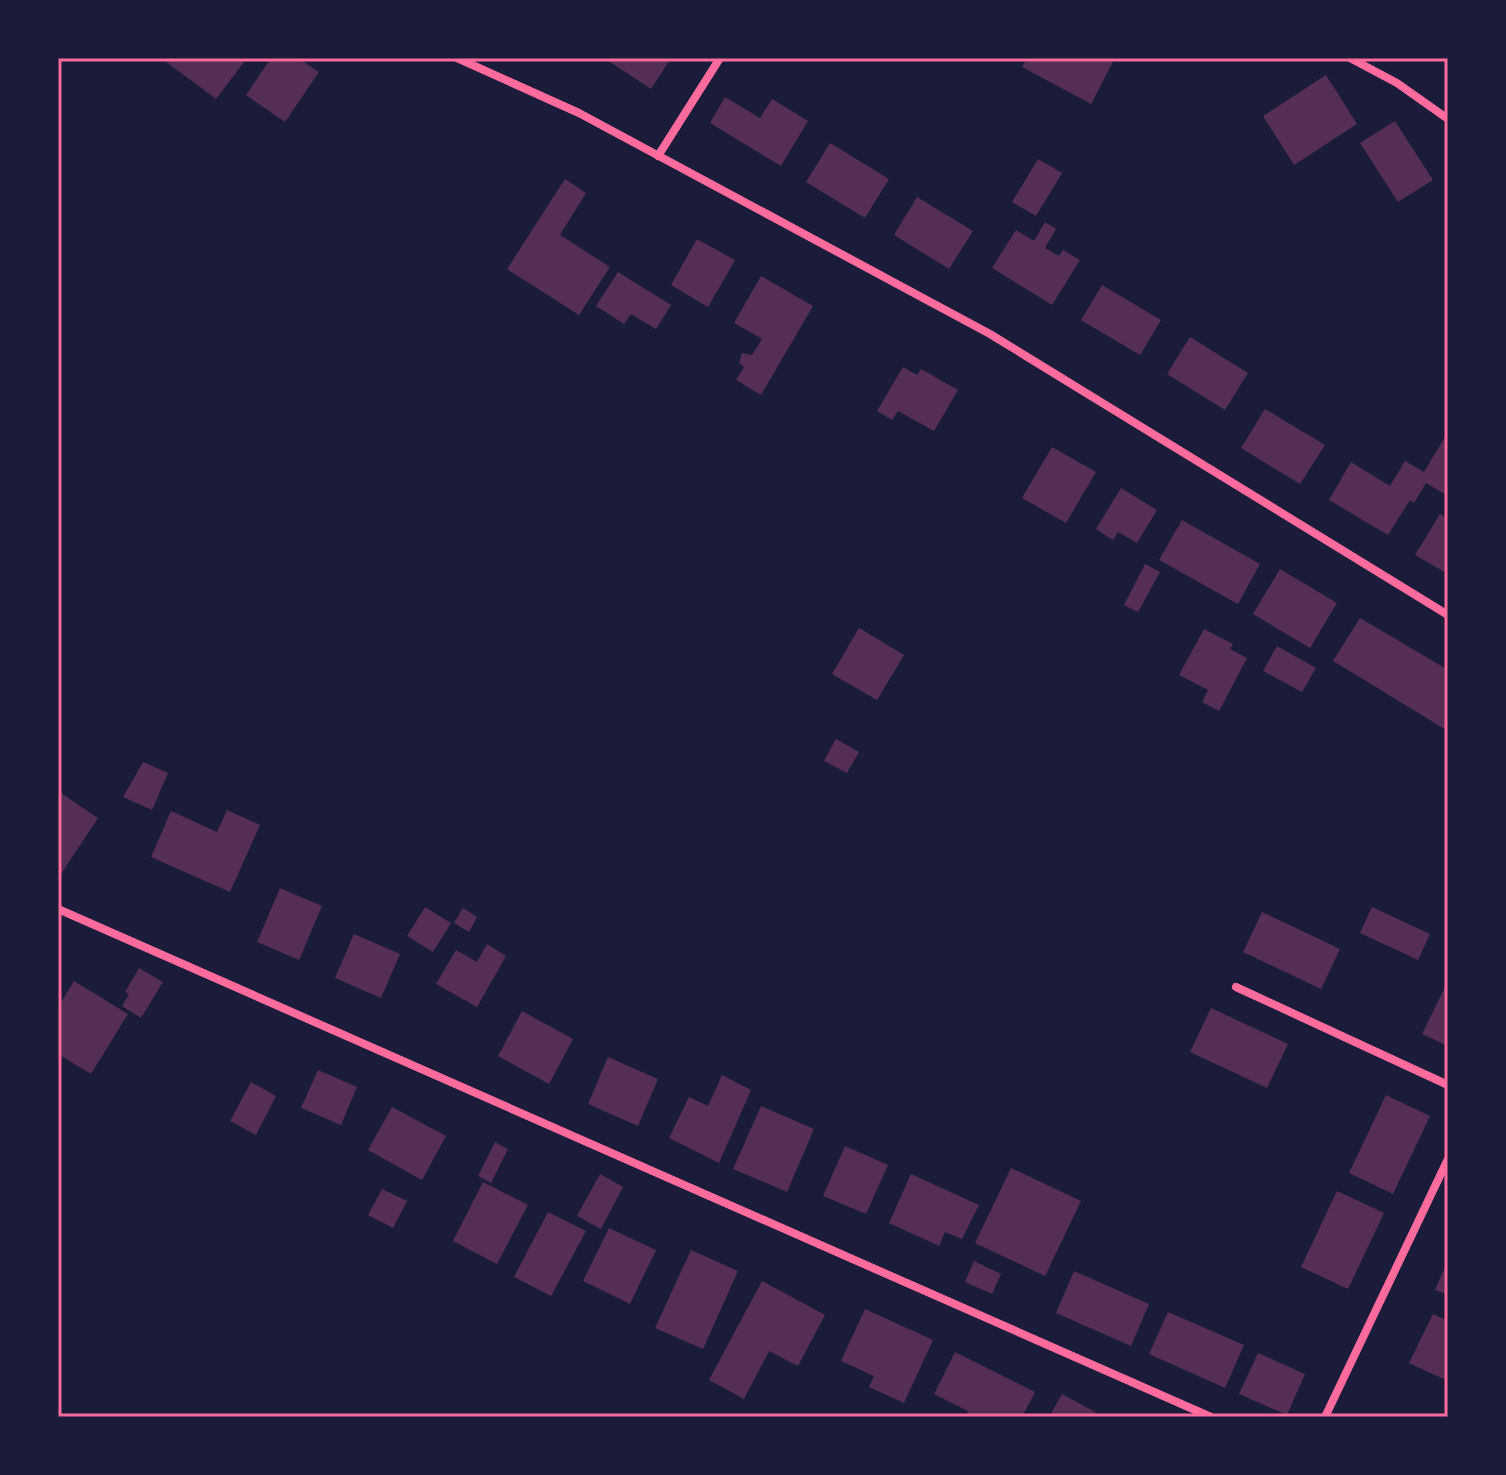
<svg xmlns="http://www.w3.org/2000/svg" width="1506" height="1475" viewBox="0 0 1506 1475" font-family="Georgia,serif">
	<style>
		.building { fill: #542f53 }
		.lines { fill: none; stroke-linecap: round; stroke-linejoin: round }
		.minor { stroke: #ff6b9d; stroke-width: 8 }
		.neatline { fill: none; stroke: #ff6b9d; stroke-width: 3 }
	</style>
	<rect width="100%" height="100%" fill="#1b1b3a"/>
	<g class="building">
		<path d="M161,58h86l-31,41z"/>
		<path d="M271,58h27l21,14 -34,50 -39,-27z"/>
		<path d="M612,58h59l-20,31 -41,-27z"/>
		<path d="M1027,58h88l-24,46 -69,-37z"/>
		<path d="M1326,75l31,49 -63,41 -31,-49z"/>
		<path d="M725,97l35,21 12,-19 36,22 -27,45 -71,-43z"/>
		<path d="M1395,121l38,59 -35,22 -38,-59z"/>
		<path d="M830,143l59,36 -24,39 -59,-36z"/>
		<path d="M1038,159l24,14 -26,43 -24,-14z"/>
		<path d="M565,179l21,14 -26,42 50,32 -31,48 -72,-46z"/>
		<path d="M917,197l56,34 -24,38 -55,-34z"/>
		<path d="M1045,222l11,7 -11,19 14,8 4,-6 17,10 -28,45 -60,-37 24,-38 18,11z"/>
		<path d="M697,239l38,21 -27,47 -37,-22z"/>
		<path d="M618,272l53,33 -15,24 -25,-15 -7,10 -28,-18z"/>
		<path d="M761,276l52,30 -52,89 -25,-15 8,-13 -5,-4 3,-10 10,2 10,-16 -28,-16z"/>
		<path d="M1102,285l59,35 -21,35 -59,-35z"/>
		<path d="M1190,337l58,36 -23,37 -58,-36z"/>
		<path d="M903,367l14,8 4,-6 37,21 -24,41 -36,-20 -6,9 -15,-9z"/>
		<path d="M1265,409l60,36 -25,39 -59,-36z"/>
		<path d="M1448,432v64l-22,-13 -12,20 -4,-3 -22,35 -59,-35 22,-38 39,24 15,-25 19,11z"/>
		<path d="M1052,447l44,25 -30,51 -44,-25z"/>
		<path d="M1121,488l36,22 -20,33 -19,-11 -5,8 -17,-11z"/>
		<path d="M1440,514l8,5v55l-33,-19z"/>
		<path d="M1182,520l78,44 -22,40 -79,-44z"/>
		<path d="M1145,564l15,8 -22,40 -14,-7z"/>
		<path d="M1280,569l57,34 -27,45 -57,-34z"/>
		<path d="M1360,618l88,52v61l-115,-70z"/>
		<path d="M859,628l45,27 -27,45 -45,-26z"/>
		<path d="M1204,629l29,15 -3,5 17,9 -28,53 -17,-9 6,-12 -29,-15z"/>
		<path d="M1277,646l39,22 -14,24 -39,-21z"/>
		<path d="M836,739l23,13 -12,21 -23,-12z"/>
		<path d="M143,762l25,11 -16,37 -29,-13z"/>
		<path d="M58,791l40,27 -37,56 -3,-2z"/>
		<path d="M227,810l33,15 -30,67 -79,-35 20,-46 46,21z"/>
		<path d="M280,888l42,18 -23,54 -42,-18z"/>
		<path d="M425,907l26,16 -18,29 -26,-16z"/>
		<path d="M1372,907l58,27 -12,26 -58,-27z"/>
		<path d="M463,908l14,9 -8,15 -15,-9z"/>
		<path d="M1262,912l78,37 -19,40 -78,-37z"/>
		<path d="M354,934l46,20 -19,44 -46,-20z"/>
		<path d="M487,944l19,12 -29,51 -41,-23 20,-34 21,12z"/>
		<path d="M139,968l24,14 -22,36 -19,-12 7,-12 -4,-2z"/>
		<path d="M74,981l54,33 -37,60 -33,-20v-47z"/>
		<path d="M1448,981v65l-26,-12z"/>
		<path d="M1211,1008l77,36 -21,44 -77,-36z"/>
		<path d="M522,1011l51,28 -24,45 -51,-28z"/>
		<path d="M608,1057l50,22 -20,47 -50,-22z"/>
		<path d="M318,1070l39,17 -16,38 -40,-17z"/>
		<path d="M722,1075l29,15 -32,73 -50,-25 20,-41 19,9z"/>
		<path d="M251,1082l25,14 -20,39 -26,-14z"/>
		<path d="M1386,1095l44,21 -37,78 -44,-21z"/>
		<path d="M761,1106l53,23 -27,63 -54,-23z"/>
		<path d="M392,1107l54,29 -24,44 -54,-30z"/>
		<path d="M495,1142l13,7 -17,34 -13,-7z"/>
		<path d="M845,1146l43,19 -22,49 -43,-18z"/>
		<path d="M1011,1168l70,33 -36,75 -70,-33z"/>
		<path d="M600,1174l23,13 -22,42 -24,-13z"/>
		<path d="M911,1174l68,31 -17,34 -17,-7 -6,14 -50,-23z"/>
		<path d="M483,1182l45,23 -31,59 -44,-23z"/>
		<path d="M382,1189l25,12 -14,27 -25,-13z"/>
		<path d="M1337,1191l47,22 -36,76 -47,-22z"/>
		<path d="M548,1212l38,19 -35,65 -37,-19z"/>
		<path d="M609,1228l47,22 -26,54 -47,-23z"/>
		<path d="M691,1250l47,21 -35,78 -48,-21z"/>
		<path d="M1448,1260v35l-13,-5z"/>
		<path d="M974,1261l27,13 -9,20 -27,-12z"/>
		<path d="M1074,1271l75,33 -18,42 -75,-33z"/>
		<path d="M762,1281l63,34 -27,51 -29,-15 -25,48 -35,-19z"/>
		<path d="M865,1309l68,31 -29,63 -35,-16 5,-11 -33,-15z"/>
		<path d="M1168,1312l76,33 -19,43 -76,-34z"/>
		<path d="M1433,1314l15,7v60l-39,-18z"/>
		<path d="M955,1352l80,40 -13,25h-53l-3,-1 2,-5 -34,-17z"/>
		<path d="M1258,1353l47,21 -18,41 -48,-21z"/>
		<path d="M1062,1394l42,23h-55z"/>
	</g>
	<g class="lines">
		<g class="minor">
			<path d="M457,58l122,55 411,221 458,281"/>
			<path d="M1350,58l47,25 51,36"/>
			<path d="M658,156l62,-98"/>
			<path d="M58,909l1153,508"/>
			<path d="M1236,987l212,98"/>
			<path d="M1325,1417l123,-258"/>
		</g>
	</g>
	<rect width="1506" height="1475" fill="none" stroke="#1b1b3a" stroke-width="120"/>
	<rect x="60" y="60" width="1386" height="1355" class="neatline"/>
</svg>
